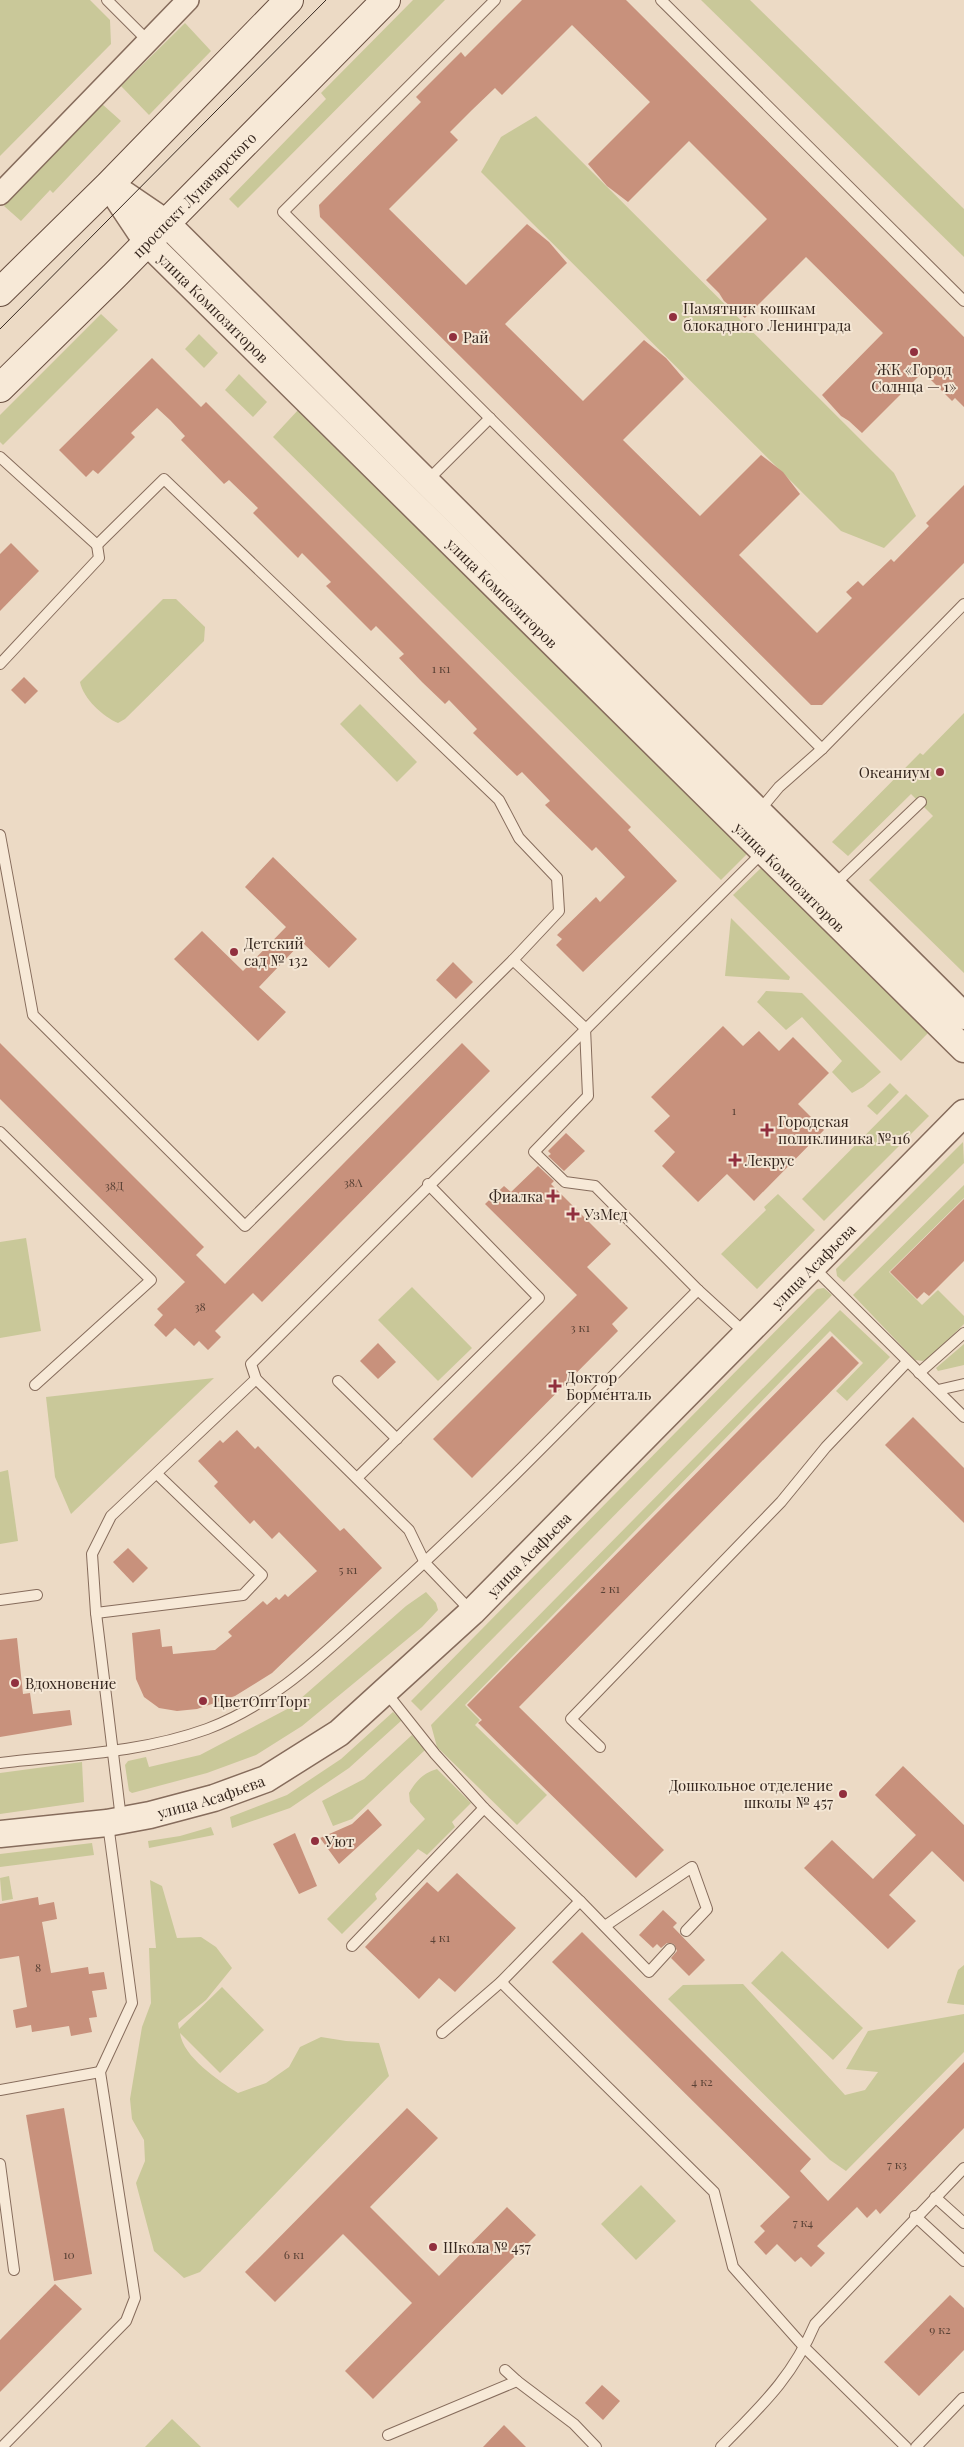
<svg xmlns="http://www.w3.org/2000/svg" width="964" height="2447" viewBox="0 0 964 2447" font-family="'Playfair Display',serif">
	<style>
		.green { fill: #c9c899 }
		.building { fill: #c8917c }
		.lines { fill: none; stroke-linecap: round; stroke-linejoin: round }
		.service-casing { stroke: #866c5c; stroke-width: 12 }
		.minor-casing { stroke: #866c5c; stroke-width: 24 }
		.tertiary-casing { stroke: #866c5c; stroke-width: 29 }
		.secondary-casing { stroke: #674d3f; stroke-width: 30 }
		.service { stroke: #f7e9d7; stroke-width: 10 }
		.minor { stroke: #f7e9d7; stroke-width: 21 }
		.tertiary { stroke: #f7e9d7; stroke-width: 26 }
		.secondary { stroke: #f7e9d7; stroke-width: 28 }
		.tram { stroke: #36271f; stroke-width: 1 }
		.poi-dot { fill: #912f3e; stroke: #f4e6d4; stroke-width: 2 }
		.labels { text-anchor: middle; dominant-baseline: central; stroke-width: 4; stroke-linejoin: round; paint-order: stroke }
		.number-label { font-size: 12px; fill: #5a4236 }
		.street-label { font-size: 15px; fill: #36271f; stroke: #f4e6d4 }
		.poi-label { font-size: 15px; fill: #36271f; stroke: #f4e6d4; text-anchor: start }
	</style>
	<rect width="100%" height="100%" fill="#ecdac5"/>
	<g class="green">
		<path d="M0,0h90l20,20 1,24 -111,112z"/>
		<path d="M413,0h32l-207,208 -9,-9 97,-100 -5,-6z"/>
		<path d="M701,0h49l214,209v48z"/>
		<path d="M185,23l26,28 -62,64 -28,-29z"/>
		<path d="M102,104l19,17 -68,72 -3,-3 -29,31 -17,-15z"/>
		<path d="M536,116l358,357 22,43 -32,32 -43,-17 -360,-359 20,-35z"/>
		<path d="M101,314l17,16 -115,115 -3,-3v-27z"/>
		<path d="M199,334l19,19 -14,15 -19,-19z"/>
		<path d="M239,374l28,28 -14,15 -28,-27z"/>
		<path d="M299,409l448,445 -26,26 -448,-443z"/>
		<path d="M163,599h13l29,28 -1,14 -79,78 -7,4c-15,-6 -35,-25 -38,-41z"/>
		<path d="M360,704l57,58 -20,20 -57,-58z"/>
		<path d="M964,713v260l-95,-93 64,-64 -22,-22 -63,62 -16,-14 88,-89 3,2z"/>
		<path d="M761,868l167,165 -27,28 -168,-166z"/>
		<path d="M731,918l59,59 -1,3 -64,-4z"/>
		<path d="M766,991l36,2 79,79 -18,15 -11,6 -20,-21 10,-11 -40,-44 -16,13 -29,-28z"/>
		<path d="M890,1083l9,9 -22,23 -10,-9z"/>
		<path d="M906,1094l23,22 -105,105 -22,-22z"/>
		<path d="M963,1142l1,21 -120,119 -7,-6 -1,-7z"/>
		<path d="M964,1185v13l-75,74 33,33 16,-15 26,26v8l-35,34 -6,3 -8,-1 -62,-65z"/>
		<path d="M778,1194l37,36 -58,59 -36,-35 45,-44 -2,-3z"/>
		<path d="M26,1238l15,93 -41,7v-96z"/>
		<path d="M412,1287l60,61 -34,33 -60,-61z"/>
		<path d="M824,1288l8,7 -411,416 -10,-10 406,-412z"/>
		<path d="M840,1310l50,47 -43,44 -11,-10 27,-28 -33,-32 -365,374 15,15 -5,5 72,70 -30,30 -80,-78 -6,-22z"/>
		<path d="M964,1344v21l-26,6 -2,-3z"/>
		<path d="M214,1378l-143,136 -16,-37 -9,-80z"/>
		<path d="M8,1470l10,71 -18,3v-72z"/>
		<path d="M426,1592l10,11 2,7 -16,17 -120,99 -46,29 -49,18 -75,20 -3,-2 -4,-26 3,-4 18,-4 3,10 51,-12 91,-48 115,-101z"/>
		<path d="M393,1712l9,8 -53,48 -59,40 -58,20 -2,-11 57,-22 54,-36z"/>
		<path d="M412,1735l13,15 -73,69 -19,7 -11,-25 42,-22z"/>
		<path d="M82,1762l2,40 -84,12v-41z"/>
		<path d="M437,1769l34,34 -19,19 3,5 -28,28 -9,-6 -43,45 2,5 -35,35 -15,-15 98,-100 -15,-17 -1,-9c7,-12 14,-20 28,-24z"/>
		<path d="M211,1827l3,8 -65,13 -1,-7 32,-5z"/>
		<path d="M92,1843l2,12 -94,12v-13z"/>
		<path d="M9,1876l4,23 -11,2 -2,-23z"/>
		<path d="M150,1880l12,6 15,52 24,-1 15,10 16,21 -26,32 -28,23 1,6 43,-42 42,43 -44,43 -40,-40c3,24 39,48 58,60l28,-10 23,-16 11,-20 21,-10 25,4 33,2 10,33 -189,196 -16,6 -30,-27 -18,-68 9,-22 -1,-21 -12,-21 -2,-20 12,-72 9,-24 -2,-55h7z"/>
		<path d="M782,1951l81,77 -30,32 -82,-77z"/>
		<path d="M964,1965v40l-17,-2 11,-33z"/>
		<path d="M743,1984l102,111 20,-5 13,-18 -32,-3 22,-38 96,-17v38l-118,119 -16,-11 -162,-161 15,-14z"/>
		<path d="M641,2185l35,36 -40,39 -35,-36z"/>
		<path d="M172,2419l29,28h-56z"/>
	</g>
	<g class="building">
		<path d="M522,0h104l338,337v70l-9,-9 -3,3 -29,-29 -61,61 -13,-12 -8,-5 -19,-21 61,-62 -77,-76 -61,61 -21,-17 -5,-8 -13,-13 61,-61 -78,-78 -61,61 -21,-16 -19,-22 62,-62 -78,-77 -70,70 -7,-7 -23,22 -22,22 8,8 -69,69 77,76 61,-61 22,18 18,21 -62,61 78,77 61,-61 22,18 18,21 -61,61 77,76 61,-61 22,17 17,22 -61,61 78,78 35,-35 -6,-6 12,-11 5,5 28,-27 3,3 35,-36 -3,-3 38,-38v78l-142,142h-11l-491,-488 -1,-12 102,-103 -5,-5 45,-45 4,5z"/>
		<path d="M152,358l49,49 5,-5 425,425 -3,3 49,51 -94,91 -27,-27 6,-6 -5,-4 39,-38 4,5 25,-25 -29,-30 -4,4 -47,-46 5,-4 -28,-29 -5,4 -44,-43 4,-4 -28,-29 -4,4 -23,-22 -23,-24 5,-4 -28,-28 -5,5 -45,-45 5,-4 -29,-29 -4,5 -45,-45 5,-5 -29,-28 -5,4 -43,-44 4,-4 -15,-16 -13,-12 -26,25 4,4 -37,37 -5,-4 -7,7 -27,-27z"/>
		<path d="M11,543l28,28 -39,40v-57z"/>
		<path d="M24,677l14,14 -13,13 -14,-14z"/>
		<path d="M273,857l84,82 -28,29 -27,-26 -43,45 27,25 -28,29 -84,-82 28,-28 41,40 43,-44 -41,-40z"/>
		<path d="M453,962l20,20 -17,17 -20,-19z"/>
		<path d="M723,1026l20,20 16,-15 20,20 14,-14 36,36 -31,31 26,26 -70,71 -27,-27 -29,28 -36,-36 13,-14 -21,-21 16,-15 -19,-19z"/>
		<path d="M0,1043l204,204 -8,8 29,29 237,-241 28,28 -228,231 -9,-9 -38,38 6,6 -13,13 -9,-9 -5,5 -19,-18 -9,9 -12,-12 9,-10 -6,-6 28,-27 -185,-183z"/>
		<path d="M566,1133l19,18 -21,20 -16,-15 3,-2 -3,-3z"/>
		<path d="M538,1166l16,15 -3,3 60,60 -24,23 41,41 -16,16 6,7 -146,147 -39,-39 144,-144 -92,-91 19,-18 7,6z"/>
		<path d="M964,1199v62l-35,35 -5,-4 -7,7 -27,-27z"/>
		<path d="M832,1336l27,27 -340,344 145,143 -28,28 -158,-155 4,-3 -15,-15z"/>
		<path d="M378,1343l18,19 -18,17 -18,-18z"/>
		<path d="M913,1417l51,51v55l-79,-78z"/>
		<path d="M237,1430l18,19 3,-3 82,85 4,-3 38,40 -110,105 -37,23 -38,13 -20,2 -18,-3 -15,-11 -8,-18 -4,-46 28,-4 2,18 10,-1 1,8 42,-4 17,-14 -4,-4 35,-31 4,4 9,-8 3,3 6,-6 3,3 29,-26 -38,-39 -7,7 -18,-19 -4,4 -36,-38 4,-4 -20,-21 22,-21 3,3z"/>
		<path d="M128,1548l20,20 -15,15 -20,-21z"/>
		<path d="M17,1638l6,56 7,-1 3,21 37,-4 2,15 -72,12v-97z"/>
		<path d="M903,1766l61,59v57l-32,-31 -43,44 27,26 -28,28 -84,-81 28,-28 41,39 43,-44 -41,-40z"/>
		<path d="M368,1809l14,16 -43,39 -19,-26 32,-14z"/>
		<path d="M295,1833l22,53 -18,8 -26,-50z"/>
		<path d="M457,1873l59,55 -61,64 -16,-14 -20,21 -54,-52 62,-65 11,10z"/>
		<path d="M38,1897l1,8 15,-3 3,17 -15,3 9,51 37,-6 1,7 15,-2 3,17 -15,2 5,26 -8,1 3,14 -21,4 -2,-10 -37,6 -1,-7 -15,3 -3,-18 14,-3 -8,-51 -19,3v-55z"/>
		<path d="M663,1910l14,13 -4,4 32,33 -16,16 -18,-18 6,-7 -3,-7 -7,-1 -6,5 -4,-4 -4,4 -14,-13z"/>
		<path d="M582,1932l229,227 -11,12 28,30 136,-139v66l-84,86 -4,-5 -9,9 -10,-11 -40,39 8,7 -14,14 -10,-10 -6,5 -18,-18 -11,11 -12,-13 11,-11 -5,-5 30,-29 -238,-235z"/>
		<path d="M64,2108l28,166 -38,7 -28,-166z"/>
		<path d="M407,2108l31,30 -68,69 69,69 68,-69 29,28 -163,164 -28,-28 67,-68 -69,-69 -68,68 -30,-30z"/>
		<path d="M55,2284l27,25 -82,83v-52z"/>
		<path d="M950,2295l14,13v42l-45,46 -35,-34z"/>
		<path d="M602,2385l18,16 -17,19 -18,-17z"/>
		<path d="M504,2425l22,22h-43z"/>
	</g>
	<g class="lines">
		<defs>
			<g id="service">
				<path d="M107,0l41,41"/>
				<path d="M495,0l-212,212 539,537"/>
				<path d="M661,0l303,301"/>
				<path d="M0,457l97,88 67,-66 335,321 20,38 38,40 2,33 -46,49 72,68 3,68 -54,56 31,30 30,4 103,104c-105,105 -208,214 -318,313 -54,48 -104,100 -173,126 -66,24 -138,26 -207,34"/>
				<path d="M427,481l63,-63"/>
				<path d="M0,664l99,-106 -2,-13"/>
				<path d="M759,811l20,-24 43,-38 142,-145"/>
				<path d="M0,835l33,180 212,211 268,-266"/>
				<path d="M833,886l88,-84"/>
				<path d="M0,1132l151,148 -116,105"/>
				<path d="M813,1267l151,150"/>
				<path d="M698,1290l47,43"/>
				<path d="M919,1373l45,-40"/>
				<path d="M338,1381l59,58"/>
				<path d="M938,1390l26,-6"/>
				<path d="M357,1478l182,-180 -111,-114"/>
				<path d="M0,1600l37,-5"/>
				<path d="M471,1611l-46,-48 -16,-33 -153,-151 -5,-15 512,-512"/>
				<path d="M96,1613l147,-18 19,-20 -105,-101"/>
				<path d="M385,1691l50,63 49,54 96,93 69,71 21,-23"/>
				<path d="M600,1747l-29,-28 210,-217 45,-55 81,-85"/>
				<path d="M121,1819l-25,-206 -4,-59 19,-38 145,-137"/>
				<path d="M605,1926l87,-59 15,42 -21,22"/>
				<path d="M352,1946l132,-138"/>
				<path d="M501,1982l213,210 19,75 72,81 101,99"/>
				<path d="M442,2033l59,-51 79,-81"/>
				<path d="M0,2090l100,-18"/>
				<path d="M0,2164l14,106"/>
				<path d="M935,2197l29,26"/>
				<path d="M915,2216l49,45"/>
				<path d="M505,2370l12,11 57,43 22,23"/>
				<path d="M388,2435l129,-54"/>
				<path d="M2,2447l124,-126 9,-23 -35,-226 32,-69 -24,-179"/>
				<path d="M721,2447c40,-41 71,-69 94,-123l149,-156"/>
				<path d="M916,2447l47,-49 1,1"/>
			</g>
			<path id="minor" d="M0,194l188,-194"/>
			<g id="tertiary">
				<path id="s1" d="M109,185l38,57 817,807"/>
				<path d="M119,191l47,32 798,793"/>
				<path id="s2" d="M0,1834l107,-11 43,-8 64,-17 52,-19 73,-46 133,-121 492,-499"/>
			</g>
			<g id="secondary">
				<path d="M0,292l109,-107 180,-185"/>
				<path id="s3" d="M0,388l115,-113 271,-275"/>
			</g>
		</defs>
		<use href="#service" class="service-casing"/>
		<use href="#minor" class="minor-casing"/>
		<use href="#tertiary" class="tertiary-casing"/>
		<use href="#secondary" class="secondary-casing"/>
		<use href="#service" class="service"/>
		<use href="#minor" class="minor"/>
		<use href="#tertiary" class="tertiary"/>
		<use href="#secondary" class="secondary"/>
		<path class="tram" d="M0,329l326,-329"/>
	</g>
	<g class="poi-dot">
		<circle cx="673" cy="317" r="5"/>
		<circle cx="453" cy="337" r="5"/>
		<circle cx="914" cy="352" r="5"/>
		<circle cx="940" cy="772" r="5"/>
		<circle cx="234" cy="952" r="5"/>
		<path d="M764.5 1122.5h5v5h5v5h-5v5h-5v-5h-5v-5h5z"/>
		<path d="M732.5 1152.5h5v5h5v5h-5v5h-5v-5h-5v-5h5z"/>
		<path d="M550.5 1188.5h5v5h5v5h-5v5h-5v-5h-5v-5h5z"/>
		<path d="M570.5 1206.5h5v5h5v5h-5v5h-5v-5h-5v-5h5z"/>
		<path d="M552.5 1378.5h5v5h5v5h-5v5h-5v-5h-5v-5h5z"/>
		<circle cx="15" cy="1683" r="5"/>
		<circle cx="203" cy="1701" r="5"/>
		<circle cx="843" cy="1794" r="5"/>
		<circle cx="315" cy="1841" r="5"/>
		<circle cx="433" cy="2247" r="5"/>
	</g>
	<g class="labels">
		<g class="number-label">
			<text x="441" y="668">1 к1</text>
			<text x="734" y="1110">1</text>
			<text x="353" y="1182">38А</text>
			<text x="114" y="1185">38Д</text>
			<text x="200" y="1306">38</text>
			<text x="580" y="1327">3 к1</text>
			<text x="348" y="1569">5 к1</text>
			<text x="610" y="1588">2 к1</text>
			<text x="440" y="1937">4 к1</text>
			<text x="38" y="1967">8</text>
			<text x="702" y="2081">4 к2</text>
			<text x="897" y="2164">7 к3</text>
			<text x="803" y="2222">7 к4</text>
			<text x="69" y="2254">10</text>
			<text x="294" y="2254">6 к1</text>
			<text x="940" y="2329">9 к2</text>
		</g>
		<g class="street-label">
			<text stroke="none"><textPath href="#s3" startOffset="274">проспект Луначарского</textPath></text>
			<text stroke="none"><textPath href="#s1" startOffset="162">улица Композиторов</textPath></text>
			<text stroke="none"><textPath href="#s1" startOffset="568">улица Композиторов</textPath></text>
			<text stroke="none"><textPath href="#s1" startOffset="972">улица Композиторов</textPath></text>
			<text stroke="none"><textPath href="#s2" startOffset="1025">улица Асафьева</textPath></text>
			<text stroke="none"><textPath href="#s2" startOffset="620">улица Асафьева</textPath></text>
			<text stroke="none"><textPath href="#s2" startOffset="215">улица Асафьева</textPath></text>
		</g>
		<g class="poi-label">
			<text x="683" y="308">Памятник кошкам<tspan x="683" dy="17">блокадного Ленинграда</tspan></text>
			<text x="463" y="337">Рай</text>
			<text x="914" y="369" text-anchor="middle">ЖК «Город<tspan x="914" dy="17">Солнца — 1»</tspan></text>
			<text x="930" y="772" text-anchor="end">Океаниум</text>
			<text x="244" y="943">Детский<tspan x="244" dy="17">сад № 132</tspan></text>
			<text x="778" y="1121">Городская<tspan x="778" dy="17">поликлиника №116</tspan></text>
			<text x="745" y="1160">Лекрус</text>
			<text x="543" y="1196" text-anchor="end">Фиалка</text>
			<text x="584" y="1214">УзМед</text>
			<text x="566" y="1377">Доктор<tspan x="566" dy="17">Борменталь</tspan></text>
			<text x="25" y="1683">Вдохновение</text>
			<text x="213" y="1701">ЦветОптТорг</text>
			<text x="833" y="1785" text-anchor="end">Дошкольное отделение<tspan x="833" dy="17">школы № 457</tspan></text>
			<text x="325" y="1841">Уют</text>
			<text x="443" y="2247">Школа № 457</text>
		</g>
	</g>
</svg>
